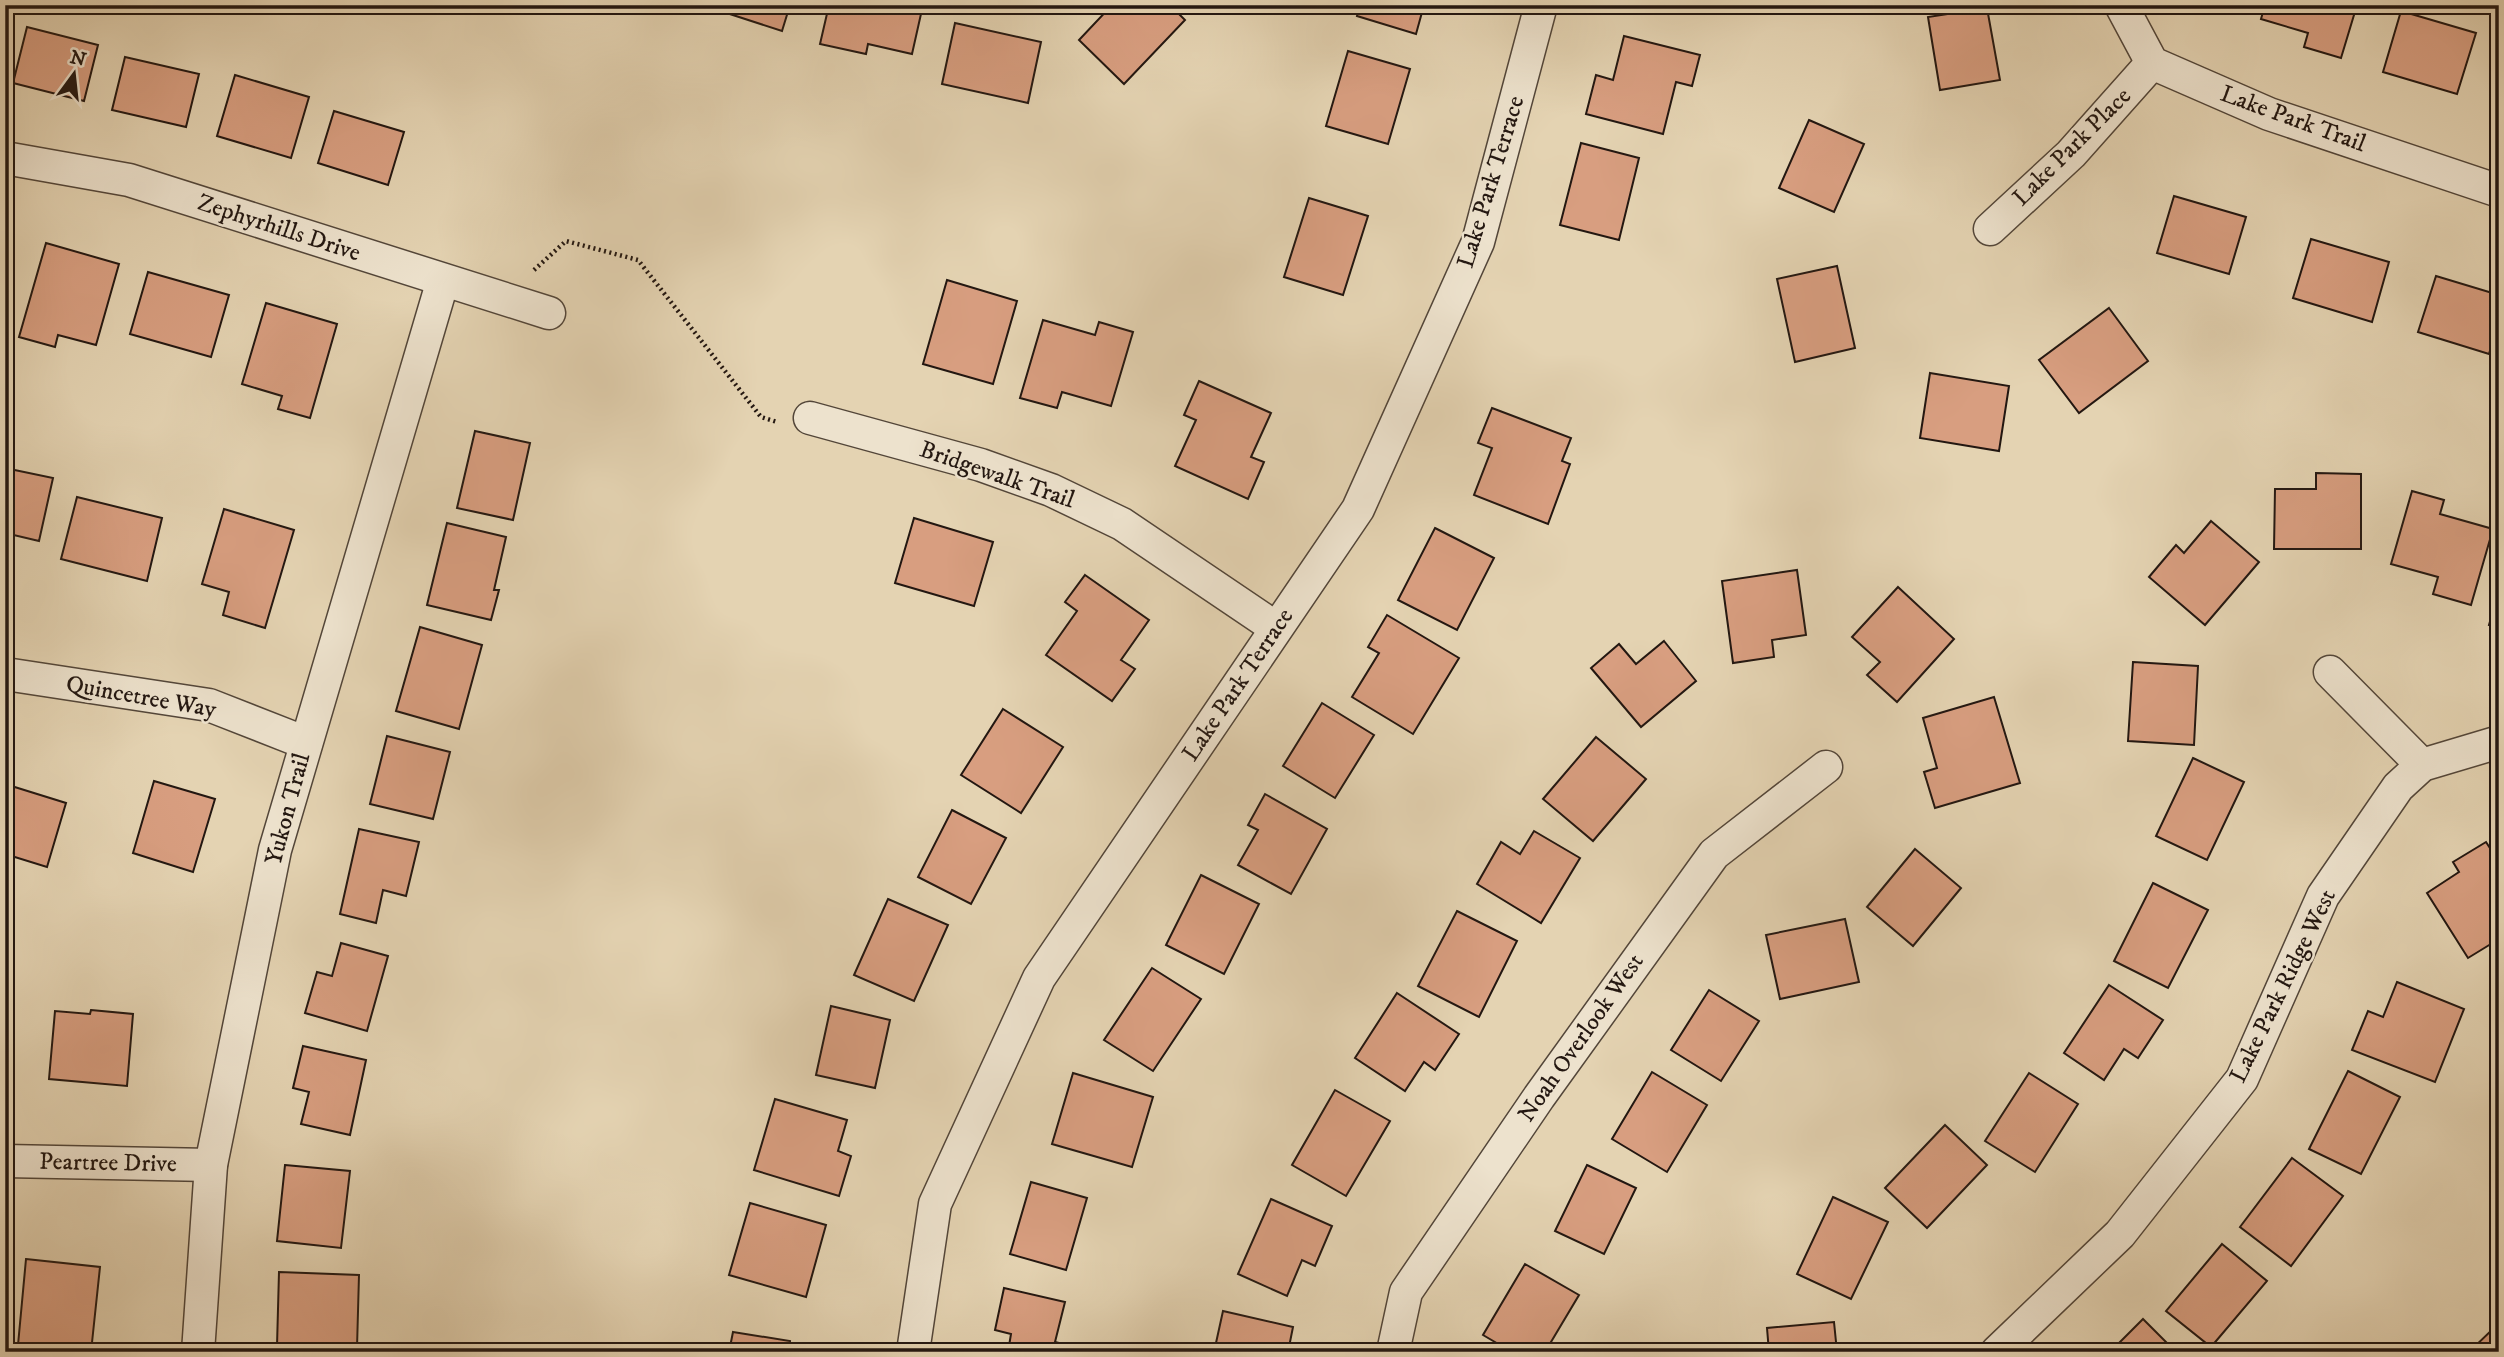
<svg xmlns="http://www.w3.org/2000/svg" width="2504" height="1357" viewBox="0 0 2504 1357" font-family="'IM FELL DW Pica',serif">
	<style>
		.building { fill: #d89e80; stroke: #231711; stroke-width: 2 }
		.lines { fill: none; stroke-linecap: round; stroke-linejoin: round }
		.minor-casing { stroke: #534639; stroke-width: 35 }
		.path { stroke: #231711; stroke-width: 4.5; stroke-dasharray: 2 3.5; stroke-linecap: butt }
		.minor { stroke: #ede2cd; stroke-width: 32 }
		.labels { text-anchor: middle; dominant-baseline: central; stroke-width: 5; stroke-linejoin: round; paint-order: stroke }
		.street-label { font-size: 24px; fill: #231711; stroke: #ede2cd }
	</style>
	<rect width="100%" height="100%" fill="#e4d3b2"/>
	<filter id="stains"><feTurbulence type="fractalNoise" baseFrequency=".00286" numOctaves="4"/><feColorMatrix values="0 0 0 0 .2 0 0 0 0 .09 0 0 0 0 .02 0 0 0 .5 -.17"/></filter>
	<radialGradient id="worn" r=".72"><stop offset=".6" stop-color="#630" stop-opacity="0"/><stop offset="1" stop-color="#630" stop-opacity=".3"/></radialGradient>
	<g class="building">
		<path d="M702,5h88l-8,26z"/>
		<path d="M829,5h94l-11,49 -44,-10 -2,10 -46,-10z"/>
		<path d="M1112,5h58l15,15 -61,64 -45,-44z"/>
		<path d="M1360,5h64l-8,29 -59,-18z"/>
		<path d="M2265,5h92l-16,53 -37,-11 4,-14 -47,-14z"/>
		<path d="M1987,8l13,72 -60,10 -12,-73z"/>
		<path d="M2401,11l75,22 -19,61 -74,-22z"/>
		<path d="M955,23l86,19 -13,61 -86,-19z"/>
		<path d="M27,27l71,18 -14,56 -71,-18z"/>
		<path d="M1624,36l76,19 -8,31 -16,-4 -13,52 -77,-20 10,-39 17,5z"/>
		<path d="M1348,51l62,18 -22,75 -62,-18z"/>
		<path d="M125,57l74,17 -13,53 -74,-17z"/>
		<path d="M235,75l74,22 -18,61 -74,-22z"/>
		<path d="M334,111l70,21 -16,53 -70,-22z"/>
		<path d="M1809,120l55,24 -30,68 -55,-24z"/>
		<path d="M1581,143l58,15 -20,82 -59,-15z"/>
		<path d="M2174,196l72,21 -17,57 -72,-21z"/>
		<path d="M1309,198l59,18 -25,79 -59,-18z"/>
		<path d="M2311,239l78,23 -17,60 -79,-24z"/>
		<path d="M46,243l73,21 -23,81 -38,-10 -3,12 -36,-10z"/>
		<path d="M1837,266l18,82 -60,14 -18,-83z"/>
		<path d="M148,272l81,23 -18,62 -81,-23z"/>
		<path d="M2436,276l63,19v25l-10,34 -71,-22z"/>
		<path d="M947,280l70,21 -24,83 -70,-20z"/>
		<path d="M266,303l71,21 -27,94 -32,-9 4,-13 -40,-12z"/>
		<path d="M2109,308l39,53 -69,52 -40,-53z"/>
		<path d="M1043,320l52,15 4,-13 34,10 -22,74 -49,-14 -5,16 -37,-10z"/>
		<path d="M1930,373l79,13 -10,65 -79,-13z"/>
		<path d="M1199,381l72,32 -20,44 13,5 -16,37 -73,-33 21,-46 -12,-5z"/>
		<path d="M1492,408l79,30 -9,23 8,3 -22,60 -74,-29 18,-47 -14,-5z"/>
		<path d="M475,431l55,12 -17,77 -56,-12z"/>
		<path d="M5,468l48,10 -14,63 -34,-8z"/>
		<path d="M2316,473l45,1v75h-87l1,-60h41z"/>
		<path d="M2412,491l32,9 -4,14 53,15 -22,76 -38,-11 5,-17 -47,-13z"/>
		<path d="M77,497l85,21 -15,63 -86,-22z"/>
		<path d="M224,509l70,21 -29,98 -42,-13 6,-23 -27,-8z"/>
		<path d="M914,518l79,24 -19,64 -79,-23z"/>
		<path d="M2211,521l48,41 -54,63 -56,-48 27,-32 8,8z"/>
		<path d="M447,523l59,14 -12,53h5l-8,30 -64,-15z"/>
		<path d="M1435,528l59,30 -37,72 -59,-30z"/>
		<path d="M1797,570l9,65 -34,5 2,17 -41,6 -11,-82z"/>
		<path d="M1085,575l64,45 -28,40 14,9 -23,32 -66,-46 31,-44 -12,-9z"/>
		<path d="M1898,587l56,52 -57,63 -30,-27 13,-13 -28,-25z"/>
		<path d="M2499,590v37l-10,-2z"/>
		<path d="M1387,615l72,43 -46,76 -61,-37 27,-44 -11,-6z"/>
		<path d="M420,627l62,18 -23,84 -63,-18z"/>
		<path d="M1664,641l32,40 -55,46 -50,-59 28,-24 17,20z"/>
		<path d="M2133,662l65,4 -4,79 -66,-4z"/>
		<path d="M1994,697l26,86 -85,25 -11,-36 13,-4 -14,-50z"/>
		<path d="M1322,703l52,32 -39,63 -52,-32z"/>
		<path d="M1003,709l60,38 -42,66 -60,-38z"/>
		<path d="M387,736l63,16 -17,67 -63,-15z"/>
		<path d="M1596,737l50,42 -53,62 -50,-42z"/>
		<path d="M2193,758l51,24 -37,78 -51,-24z"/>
		<path d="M154,781l61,18 -22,73 -60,-19z"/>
		<path d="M5,784l61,19 -19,64 -42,-13z"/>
		<path d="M1265,794l62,35 -36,65 -53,-29 20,-35 -10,-5z"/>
		<path d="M952,810l54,28 -35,66 -53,-27z"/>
		<path d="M359,829l60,13 -13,54 -23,-6 -7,33 -36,-9z"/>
		<path d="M1534,831l46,27 -39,65 -64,-39 24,-42 19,12z"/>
		<path d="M2486,842l13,20v77l-31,19 -41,-65 32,-21 -6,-10z"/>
		<path d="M1915,849l46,39 -48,58 -46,-39z"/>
		<path d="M1201,875l58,29 -35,70 -58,-29z"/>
		<path d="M2153,883l55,27 -40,78 -54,-27z"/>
		<path d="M888,899l60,26 -34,76 -60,-26z"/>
		<path d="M1457,911l60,30 -38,76 -61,-31z"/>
		<path d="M1845,919l14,63 -79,17 -14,-64z"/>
		<path d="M341,943l47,13 -21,75 -62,-18 12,-41 15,4z"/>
		<path d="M1152,968l49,31 -48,72 -49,-31z"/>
		<path d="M2397,982l67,27 -29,73 -83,-32 16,-39 15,6z"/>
		<path d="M2109,985l54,35 -25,38 -14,-9 -20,31 -40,-27z"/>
		<path d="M5,987l8,1 -8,53z"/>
		<path d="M1709,990l50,31 -38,60 -50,-31z"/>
		<path d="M1397,993l62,41 -24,36 -11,-8 -19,29 -50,-33z"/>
		<path d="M831,1006l59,14 -15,68 -59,-13z"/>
		<path d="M91,1010l42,4 -6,72 -78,-7 6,-68 35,3z"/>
		<path d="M303,1046l63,14 -16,75 -49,-11 8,-32 -16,-4z"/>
		<path d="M2348,1071l52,26 -39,77 -52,-25z"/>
		<path d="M1652,1072l55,33 -40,67 -55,-33z"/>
		<path d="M1073,1073l80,24 -21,70 -80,-23z"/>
		<path d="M2029,1073l49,31 -43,68 -50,-31z"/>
		<path d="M1335,1090l55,31 -44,75 -54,-31z"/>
		<path d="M775,1099l72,21 -9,31 13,5 -12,40 -85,-26z"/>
		<path d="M1945,1125l42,40 -60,63 -42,-40z"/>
		<path d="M2292,1158l51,38 -52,70 -51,-39z"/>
		<path d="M285,1165l65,6 -9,77 -64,-7z"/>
		<path d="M1587,1165l49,23 -32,66 -49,-23z"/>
		<path d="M1031,1182l56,16 -21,72 -56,-16z"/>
		<path d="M1833,1197l55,25 -37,77 -54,-25z"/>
		<path d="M1271,1199l61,27 -17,40 -13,-6 -15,36 -49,-22z"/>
		<path d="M750,1203l76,22 -20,72 -77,-22z"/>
		<path d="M2222,1244l45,37 -56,66 -45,-36z"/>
		<path d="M26,1259l74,8 -9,85 -73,-7z"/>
		<path d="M1525,1264l54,31 -34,57h-33l-29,-17z"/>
		<path d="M279,1272l80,3 -2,73 -80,-2z"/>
		<path d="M1004,1288l61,14 -10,40 12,3 -2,7h-57l3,-18 -16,-4z"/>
		<path d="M1223,1311l70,16 -5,25h-74z"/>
		<path d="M2143,1319l33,33h-56l-5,-5z"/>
		<path d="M1834,1322l3,30h-68l-2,-24z"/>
		<path d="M2499,1323v29h-30z"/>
		<path d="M733,1332l57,9 -1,11h-60z"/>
	</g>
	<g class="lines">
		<defs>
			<g id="minor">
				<path d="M2121,5l31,58 117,51 230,77"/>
				<path d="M5,158l124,22 420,133"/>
				<path d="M1990,229l81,-75 81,-91"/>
				<path d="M810,418l171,47 70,25 71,34 154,104"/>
				<path d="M2330,672l92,93"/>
				<path d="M12,675l197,30 97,38"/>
				<path d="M5,1161l206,4"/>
				<path d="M198,1352l13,-187 64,-315 168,-570"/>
				<path d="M913,1352l22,-148 104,-226 319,-469 120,-267 63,-237"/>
				<path d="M1393,1352l13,-60 133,-195 175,-243 112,-87"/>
				<path d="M1997,1352l123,-118 122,-155 81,-183 75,-109 24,-22 77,-23"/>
			</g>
		</defs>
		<use href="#minor" class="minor-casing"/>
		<path class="path" d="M534,270l32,-29 72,19 123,157 16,5"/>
		<use href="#minor" class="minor"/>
	</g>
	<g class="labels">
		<g class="street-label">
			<text transform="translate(2293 119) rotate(20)">Lake Park Trail</text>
			<text transform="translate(2072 147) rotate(-45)">Lake Park Place</text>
			<text transform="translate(1491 182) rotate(-73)">Lake Park Terrace</text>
			<text transform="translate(279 228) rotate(18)">Zephyrhills Drive</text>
			<text transform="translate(997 475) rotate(19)">Bridgewalk Trail</text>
			<text transform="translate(1238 685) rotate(-56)">Lake Park Terrace</text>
			<text transform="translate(141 697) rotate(10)">Quincetree Way</text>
			<text transform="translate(288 809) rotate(-75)">Yukon Trail</text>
			<text transform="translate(2283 986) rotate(-64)">Lake Park Ridge West</text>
			<text transform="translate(1581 1038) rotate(-55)">Noah Overlook West</text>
			<text transform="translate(108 1163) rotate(1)">Peartree Drive</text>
		</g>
	</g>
	<rect width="2504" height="1357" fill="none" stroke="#e4d3b2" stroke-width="28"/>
	<rect x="7" y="7" width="2490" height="1343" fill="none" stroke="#231711" stroke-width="3.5"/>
	<rect x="14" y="14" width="2476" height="1329" fill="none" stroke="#231711" stroke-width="2"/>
	<g transform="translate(74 74) rotate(15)" stroke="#ede2cd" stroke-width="5" paint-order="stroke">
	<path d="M0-5L12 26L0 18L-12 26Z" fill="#231711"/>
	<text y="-10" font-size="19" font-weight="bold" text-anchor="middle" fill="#231711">N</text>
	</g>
	<rect width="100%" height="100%" filter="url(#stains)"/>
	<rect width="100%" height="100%" fill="url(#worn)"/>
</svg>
